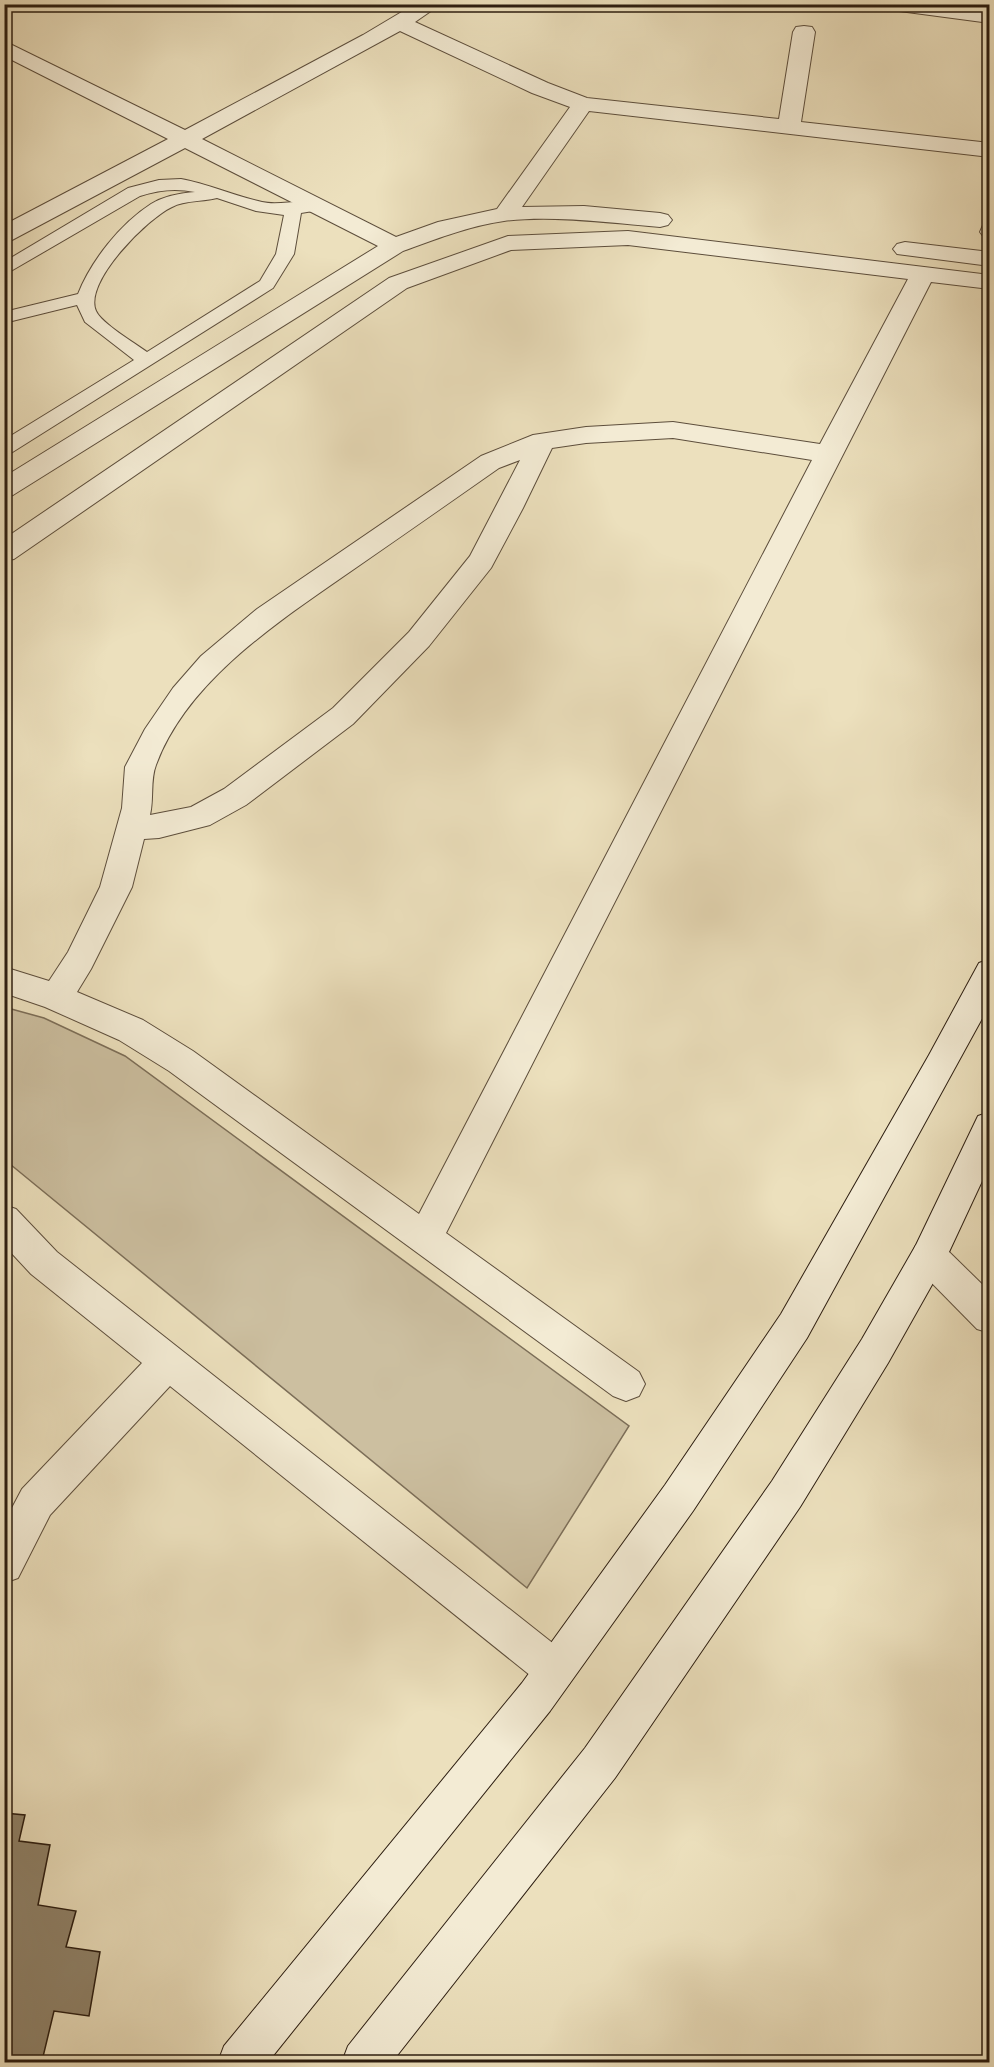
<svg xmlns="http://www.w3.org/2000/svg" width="994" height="2067" viewBox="0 0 994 2067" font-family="Alegreya,serif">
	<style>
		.green { fill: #ccbfa0; stroke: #7c6e58; stroke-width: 1.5 }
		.building { fill: #90836a; stroke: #2d1e11; stroke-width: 1.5 }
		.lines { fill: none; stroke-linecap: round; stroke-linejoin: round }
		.lane-casing { stroke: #5d4e3c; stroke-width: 2 }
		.street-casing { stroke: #5d4e3c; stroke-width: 2 }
		.secondary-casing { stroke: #2d1e11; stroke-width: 2 }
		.lane { fill: #f3ebd4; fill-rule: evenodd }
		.street { fill: #f3ebd4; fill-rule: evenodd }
		.secondary { fill: #f3ebd4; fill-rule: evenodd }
	</style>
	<rect width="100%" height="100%" fill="#ece0bd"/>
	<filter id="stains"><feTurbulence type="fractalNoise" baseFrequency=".00333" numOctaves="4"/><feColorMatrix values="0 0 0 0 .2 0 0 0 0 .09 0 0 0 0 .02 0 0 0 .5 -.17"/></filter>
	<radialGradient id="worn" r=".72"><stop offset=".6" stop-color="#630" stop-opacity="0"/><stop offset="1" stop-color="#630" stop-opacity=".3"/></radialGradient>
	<path class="green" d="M4,1007l40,11 81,38 504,370 -102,162 -522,-428z"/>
	<path class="building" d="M4,1813l21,2 -6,26 31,4 -12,60 38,6 -10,36 34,5 -11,64 -35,-5 -12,50 -38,-6z"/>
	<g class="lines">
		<defs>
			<g id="lane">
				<path d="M181,179c28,5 53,17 81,23 17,4 35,-3 51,1l2,4 -2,4 -12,2 -7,41 -21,34 -262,165 -7,2v-15l130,-80 -49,-38 -8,-17 -73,18v-11l74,-18c13,-33 42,-70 73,-90 13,-8 29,-11 44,-12 -20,-4 -36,-2 -55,4l-136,79v-13l124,-74 31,-8zM217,198l39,13 28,4 -8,39 -16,27 -113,71c-12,-9 -46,-29 -51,-41 -13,-29 52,-93 76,-104 13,-7 30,-5 45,-9z"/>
				<path d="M990,222v15h-1l-6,-1 -3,-4 4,-9z"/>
			</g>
			<g id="street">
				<path d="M415,4h26l-26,18 133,61 39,15 192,21 14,-87 3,-5 8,-1 8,1 3,5 -14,90 189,21v14l-401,-46 -67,96 62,-1 76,7 8,2 4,5 -4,5 -8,2c-48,-4 -108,-12 -156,-6 -35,5 -68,18 -101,30l-390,244 -9,3v-21l374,-231 -193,-98 -173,92 -8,2v-17l164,-86 -164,-83v-15l181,89 178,-95zM400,31l132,62 38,14 -73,102 -59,13 -42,15 -194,-98z"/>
				<path d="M882,4h61l47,7v12l-98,-13 -7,-2z"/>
				<path d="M628,231l362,44v14l-59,-7 -485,951 193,139 6,12 -6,12 -13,5 -13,-5 -444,-325 -50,-31 -74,-33 -41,-14v-26l45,14 19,-29 32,-65 22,-79 3,-41 20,-38 28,-41 28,-32 56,-47 224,-153 52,-21 53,-8 87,-5 147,22 88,-165 -280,-34 -117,5 -104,38 -393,271 -10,2v-22l385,-261 119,-42zM673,438l139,22 -393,754 -226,-163 -50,-31 -66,-28 14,-23 41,-82 12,-48 15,-1 51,-13 36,-20 107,-81 76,-78 62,-78 32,-60 29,-60 34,-5zM520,460l-50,96 -61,76 -76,76 -109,81 -33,18 -41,8c4,-16 0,-35 6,-50 32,-87 128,-147 201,-198 48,-33 95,-66 142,-99z"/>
				<path d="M905,242l85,10v14l-93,-12 -4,-5 4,-5z"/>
				<path d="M4,1205l12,4 41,43 512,404 6,14 -6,14 -14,6 -14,-6 -371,-298 -120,129 -32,63 -14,5v-60l18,-34 120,-126 -111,-89 -27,-29z"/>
				<path d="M929,1240l13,5 48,47v41l-13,-4 -61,-62 -5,-11 5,-11z"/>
			</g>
			<g id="secondary">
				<path d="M990,959v45l-183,334 -114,173 -143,200 -282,351h-50l6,-16 298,-363 143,-198 116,-171 148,-259 50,-92z"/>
				<path d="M990,1112v52l-48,103 -54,96 -88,144 -185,271 -223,284h-50l6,-16 237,-298 187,-267 90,-142 54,-94 62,-129z"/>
			</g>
		</defs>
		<use href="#lane" class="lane-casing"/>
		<use href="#street" class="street-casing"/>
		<use href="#secondary" class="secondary-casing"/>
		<use href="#lane" class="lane"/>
		<use href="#street" class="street"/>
		<use href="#secondary" class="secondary"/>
	</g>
	<rect width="994" height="2067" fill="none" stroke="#ece0bd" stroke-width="24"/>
	<rect x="6" y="6" width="982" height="2055" fill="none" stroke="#2d1e11" stroke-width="3"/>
	<rect x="12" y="12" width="970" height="2043" fill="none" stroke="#2d1e11" stroke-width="1.5"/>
	<rect width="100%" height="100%" filter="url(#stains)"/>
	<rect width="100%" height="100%" fill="url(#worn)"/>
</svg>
